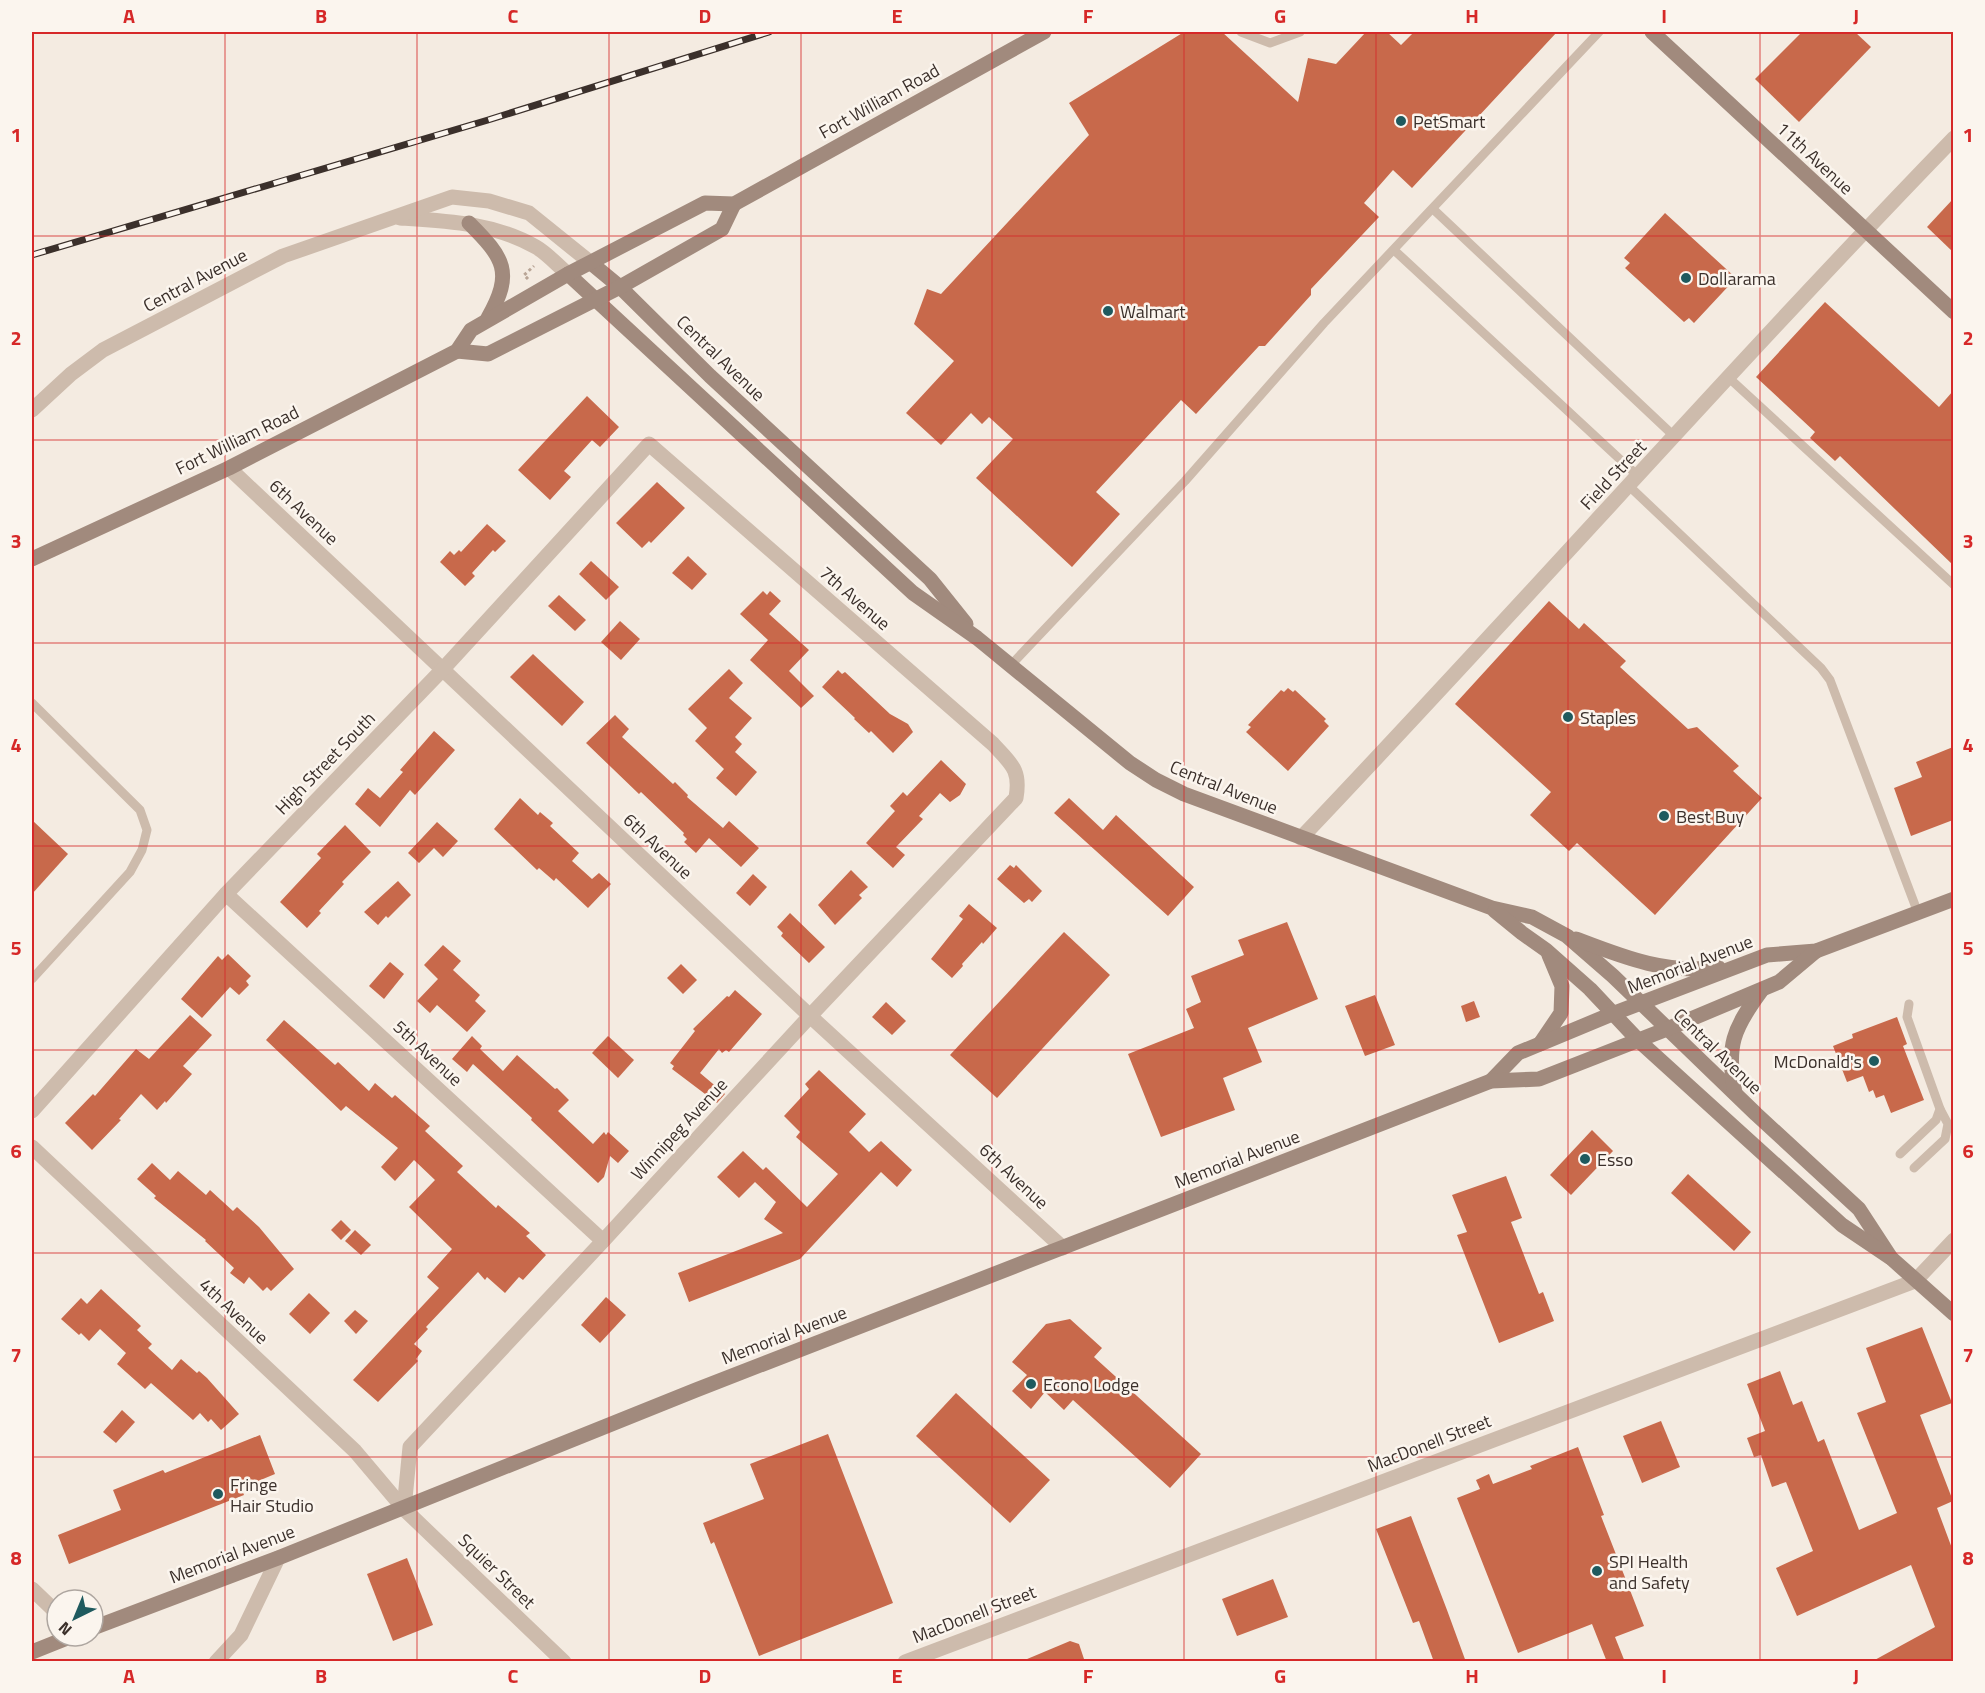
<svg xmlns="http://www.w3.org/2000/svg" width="1985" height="1693" viewBox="0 0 1985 1693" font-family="'Titillium Web',sans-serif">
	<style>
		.building { fill: #c8694b }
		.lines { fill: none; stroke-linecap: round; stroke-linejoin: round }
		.path { stroke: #b9a596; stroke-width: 3; stroke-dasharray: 3 3; stroke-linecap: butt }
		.lane { stroke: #cdbbac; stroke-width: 9 }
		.street { stroke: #cdbbac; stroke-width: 15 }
		.secondary { stroke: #a18a7d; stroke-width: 15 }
		.rail-casing { stroke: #3b302b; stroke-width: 7 }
		.rail { stroke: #fbf5ee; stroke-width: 4.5; stroke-dasharray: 14; stroke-linecap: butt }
		.grid { fill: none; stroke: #d62828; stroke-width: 1.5; stroke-opacity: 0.55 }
		.poi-dot { fill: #1f5a5e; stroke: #fbf5ee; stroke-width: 2 }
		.labels { text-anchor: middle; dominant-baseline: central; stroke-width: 5; stroke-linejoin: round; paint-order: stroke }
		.street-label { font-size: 18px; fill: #3b302b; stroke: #fbf5ee }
		.poi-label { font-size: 18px; fill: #3b302b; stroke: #fbf5ee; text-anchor: start }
		.neatline { fill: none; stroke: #d62828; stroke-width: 2 }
		.grid-label { font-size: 20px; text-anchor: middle; font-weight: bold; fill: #d62828 }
	</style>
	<rect width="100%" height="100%" fill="#f4ebe1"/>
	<g class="building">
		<path d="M1184,32h38l76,70 10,-44 28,6 30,-32h21l14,13 13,-13h143l-145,156 -19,-18 -29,33 15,14 -68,72v6l-46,51h-6l-63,68 -15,-14 -85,92 24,22 -48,53 -96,-89 37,-39 -24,-22 -7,7 -11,-11 -30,32 -35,-32 48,-52 -40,-37 13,-35 14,5 148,-159 -20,-32z"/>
		<path d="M1802,32h53l16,15 -72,75 -44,-43z"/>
		<path d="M1953,199v53l-26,-25z"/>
		<path d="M1665,213l71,65 -42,45 -5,-5 -5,4 -59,-54 5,-5 -6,-5z"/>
		<path d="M1825,302l114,105 14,-16v174l-113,-109 -5,5 -25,-23 5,-6 -59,-55z"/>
		<path d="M587,396l32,31 -19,20 -8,-7 -28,31 7,6 -21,23 -32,-30z"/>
		<path d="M657,482l28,26 -34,35 -2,-2 -7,7 -26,-25z"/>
		<path d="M487,524l19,17 -11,11 -2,-2 -21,23 3,3 -10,10 -25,-24 10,-11 4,4 5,-5 2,2z"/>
		<path d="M688,556l19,18 -15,16 -20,-17z"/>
		<path d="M591,561l28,26 -13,13 -27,-26z"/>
		<path d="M763,591l4,4 3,-4 11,10 -12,13 40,36 -20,21 25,25 -13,12 -51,-48 18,-20 -28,-26z"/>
		<path d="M559,595l27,25 -11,11 -27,-25z"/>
		<path d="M1549,601l30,28 5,-6 42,38 -6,6 68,62 9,-2 42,39 -6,5 29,27 -107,117 -78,-72 -8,8 -39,-36 21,-23 -96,-88z"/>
		<path d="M620,621l20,18 -19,21 -20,-18z"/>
		<path d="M533,654l51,48 -22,24 -52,-49z"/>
		<path d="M729,669l14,14 -14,15 23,20 -17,19 7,7 -7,8 22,20 -21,24 -20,-18 8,-9 -29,-28 12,-13 -19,-19z"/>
		<path d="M838,670l4,4 3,-2 45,42 18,10 5,8 -20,21 -22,-22 -2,2 -15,-14 1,-1 -33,-31z"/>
		<path d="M1288,688l5,4 2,-2 31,29 -2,2 5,5 -41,45 -42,-39 5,-5 -3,-2 33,-35 3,2z"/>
		<path d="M615,715l14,14 -7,8 51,47 2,-2 13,13 -1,2 36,31 6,-7 30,27 -18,19 -32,-29 -13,15 -12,-11 3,-3 -4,-4 1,-2 -43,-41 -2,2 -53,-51z"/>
		<path d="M434,731l21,19 -40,45 -5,-5 -30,37 -25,-23 13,-16 12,10 23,-26 -3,-2z"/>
		<path d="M1953,747v73l-42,16 -17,-48 28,-11 -6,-15z"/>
		<path d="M941,760l25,24 -6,11 -10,7 -10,-9 -21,23 4,3 -27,28 9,8 -12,13 -27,-25 29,-32 -5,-5 13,-14 4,4z"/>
		<path d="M520,798l18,17 2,-3 13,11 -3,3 29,27 -7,8 20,18 7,-6 12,11 -23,24 -32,-30 -2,3 -15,-13 -2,2 -43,-41z"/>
		<path d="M1069,798l34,32 13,-15 78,72 -26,29 -114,-103z"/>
		<path d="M32,820l36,34 -36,40z"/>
		<path d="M437,822l21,19 -15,16 -9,-9 -15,15 -11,-10z"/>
		<path d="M345,825l26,27 -29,30 2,2 -25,27 2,2 -14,15 -27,-26 41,-44 -4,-4z"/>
		<path d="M1010,865l4,3 2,-3 26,26 -10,11 -3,-3 -5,4 -27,-24z"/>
		<path d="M851,870l17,17 -9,8 3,3 -27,27 -17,-20z"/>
		<path d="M753,874l14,13 -17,19 -14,-13z"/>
		<path d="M398,881l13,14 -23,23 -2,-2 -8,9 -14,-13z"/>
		<path d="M969,904l28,24 -14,16 -1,-2 -20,22 1,2 -11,12 -21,-19 32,-40 -4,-3z"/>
		<path d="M790,913l35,34 -16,16 -28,-27 2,-3 -6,-6z"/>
		<path d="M1287,922l31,77 -70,29 14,34 -39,16 12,32 -74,27 -33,-83 66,-26 -8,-19 15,-7 -10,-26 53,-21 -6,-15z"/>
		<path d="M1064,932l46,43 -113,123 -47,-43z"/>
		<path d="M443,945l18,16 -8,9 27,25 -5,6 11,10 -19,21 -30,-27 -7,8 -13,-12 21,-22 -14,-14z"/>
		<path d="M228,954l23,22 -5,5 3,4 -10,10 -9,-8 -28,31 -21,-19 37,-43 4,4z"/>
		<path d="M390,962l14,12 -20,25 -15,-13z"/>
		<path d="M681,964l16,16 -14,14 -16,-16z"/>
		<path d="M735,990l27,24 -33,38 -3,-2 -4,3 -3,-4 -19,24 25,21 -8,9 -45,-34 2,-3 -4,-3 25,-32 -2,-2 34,-33 2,1z"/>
		<path d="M1375,995l20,50 -30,11 -20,-50z"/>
		<path d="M1474,1001l6,16 -14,5 -5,-16z"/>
		<path d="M886,1002l20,19 -14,14 -20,-18z"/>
		<path d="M190,1015l22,20 -29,31 9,8 -26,29 -1,-2 -8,9 -16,-16 -22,25 2,1 -29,30 -27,-27 28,-29 2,2 41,-47 13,10z"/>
		<path d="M1897,1017l10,27 -4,2 21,54 -33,13 -7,-18 -8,3 -3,-8 -4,2 -6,-16 -16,6 -14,-36 20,-8 -1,-4z"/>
		<path d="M284,1020l51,45 3,-3 31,29 6,-8 17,15 3,-3 35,31 -5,5 38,35 -6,6 39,36 2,-3 32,28 -4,3 20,19 -23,25 -4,-3 -14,16 -18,-16 -2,3 -7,-8 -52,55 2,2 -14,15 8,7 -6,8 2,2 -40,41 -25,-22 86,-92 -12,-11 25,-28 -43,-42 26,-27 -21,-20 -19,21 -14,-14 17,-19 -52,-42 -5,5 -75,-71z"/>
		<path d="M472,1036l10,10 -2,3 23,22 14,-16 38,34 2,-1 12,12 -11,11 35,33 11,-12 2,3 2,-3 21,19 -11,12 -8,-7 -6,21 -6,6 -67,-63 1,-2 -59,-54 -6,8 -15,-13z"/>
		<path d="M608,1036l26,24 -16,18 -26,-25z"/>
		<path d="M819,1070l47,44 -17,18 20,20 12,-11 31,29 -15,17 -16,-15 -81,87 -111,43 -11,-29 105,-40 -19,-14 12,-17 -21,-20 -16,16 -22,-21 26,-26 20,19 3,-3 41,40 31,-33 -42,-37 4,-5 -16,-16 25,-27 -4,-5z"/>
		<path d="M1592,1130l21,21 -42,44 -21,-20z"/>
		<path d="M152,1163l18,17 8,-9 28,24 4,-5 23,21 4,-4 22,20 35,42 -23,22 -4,-4 -4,4 -14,-14 -5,7 -14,-11 4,-5 -29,-27 1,-1 -52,-42 2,-2 -19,-17z"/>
		<path d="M1688,1174l63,58 -17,19 -63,-58z"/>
		<path d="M1506,1176l16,42 -11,4 28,72 4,-2 11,29 -55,22 -42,-108 10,-3 -15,-37z"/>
		<path d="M341,1220l10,10 -10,10 -10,-10z"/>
		<path d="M355,1230l16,15 -10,10 -16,-14z"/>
		<path d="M101,1289l40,37 -4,4 15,14 -4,4 24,22 9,-11 16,14 2,-2 8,7 32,36 -18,16 -10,-11 -3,3 -8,-9 -7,7 -42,-37 -6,6 -28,-25 9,-11 -26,-24 -11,12 -8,-8 -2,2 -18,-16 20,-21 6,6z"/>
		<path d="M309,1293l21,20 -20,21 -21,-20z"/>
		<path d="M606,1297l20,18 -26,28 -19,-18z"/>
		<path d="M355,1310l13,11 -12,13 -12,-13z"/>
		<path d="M1070,1319l32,29 -8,9 107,97 -31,34 -97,-88 -9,10 -19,-18 -14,17 -19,-18 15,-16 -15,-13 34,-38z"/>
		<path d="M1922,1327l30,76 -32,12 33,86 -16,7 16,43v111h-82l64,-35 -24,-62 -114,51 -21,-48 37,-17 -27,-69 -14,5 -11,-32 -7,2 -7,-19 18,-7 -18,-47 33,-13 13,34 9,-4 16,41 6,-3 35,91 38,-17 -40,-100 29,-11 -20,-54z"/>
		<path d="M956,1393l94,87 -40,43 -94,-87z"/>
		<path d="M122,1410l13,12 -19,21 -13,-11z"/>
		<path d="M1661,1421l19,46 -38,16 -19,-47z"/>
		<path d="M828,1434l65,169 -134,53 -45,-114 -3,2 -8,-21 61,-24 -14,-35z"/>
		<path d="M260,1435l15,39 -34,14 3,7 -175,69 -11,-29 63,-25 -8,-20 50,-20 2,3z"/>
		<path d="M1578,1447l26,68 -3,1 43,110 -29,11 10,25h-18l-15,-38 -74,29 -61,-155 23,-9 -4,-9 13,-6 4,10 39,-15 -2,-3z"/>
		<path d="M1411,1516l36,94 19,52h-32l-15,-41 -6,2 -37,-94z"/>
		<path d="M407,1558l26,67 -40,16 -26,-67z"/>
		<path d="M1273,1579l15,38 -51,19 -15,-37z"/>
		<path d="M1070,1641l9,3 6,18h-65z"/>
	</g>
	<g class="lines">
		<path class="path" d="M528,279l-4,-4 10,-9"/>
		<g class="lane">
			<path d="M1241,32l29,11 30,-11"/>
			<path d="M1433,209l242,228"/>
			<path d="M1394,250l244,226"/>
			<path d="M1729,378l225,207"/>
			<path d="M1629,486l192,182 9,12 88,233"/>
			<path d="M1010,666l175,-185 139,-158 275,-291"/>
			<path d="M32,703l108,107 7,20 -5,20 -12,22 -98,107"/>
			<path d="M1900,1154l36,-34 4,-11 -33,-92 2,-13"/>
			<path d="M1914,1168l31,-29 3,-15 -8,-15"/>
		</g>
		<g class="street">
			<path d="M400,218c48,3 94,5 136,29 12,7 22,19 32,27"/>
			<path d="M32,410l39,-36 32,-24 180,-94 169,-59 37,4 40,12 62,50"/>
			<path d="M229,468l581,548 253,232"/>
			<path d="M1301,838c220,-231 431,-471 653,-700"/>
			<path d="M226,894l377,347"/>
			<path d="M32,1111l194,-217 217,-225 206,-225 344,300c18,20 28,25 23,54l-206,218 -207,225 -193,206 -6,62"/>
			<path d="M32,1147l323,304 49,58 160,153"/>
			<path d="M32,1589l25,24"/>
			<path d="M216,1662l25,-27 37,-77"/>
			<path d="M905,1662l1010,-381 39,-41"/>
		</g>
		<g class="secondary">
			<path d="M1652,32l302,280"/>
			<path d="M469,223c35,35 45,49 19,95"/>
			<path d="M591,263l29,24 90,89 220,203 36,45"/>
			<path d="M568,274l345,319 64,45 153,125 26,17 28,14 308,114 40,9 35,19 46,40 143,138 103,95 32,49"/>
			<path d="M457,351l31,3 132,-67 102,-58 12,-25"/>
			<path d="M32,559l197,-91 228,-117 14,-21 97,-56 137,-71 29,1 310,-172"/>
			<path d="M1495,911l27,22 24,17 44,39 48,51 204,185 49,33 63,56"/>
			<path d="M1576,939c47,18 91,36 142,28"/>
			<path d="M1540,1044l21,-31 1,-27 -13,-31"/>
			<path d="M1491,1081l27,-28 94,-39 155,-59 49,-4 138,-52"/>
			<path d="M1735,1093c-9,-47 -2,-64 26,-102"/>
			<path d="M93,1628l185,-70 418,-168 795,-309 48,-2 128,-50 112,-47 37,-31"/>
			<path d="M32,1652l40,-16"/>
		</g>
		<defs>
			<path id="rail" d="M32,255l456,-135 281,-88"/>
		</defs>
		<use href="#rail" class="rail-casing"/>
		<use href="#rail" class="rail"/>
	</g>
	<path class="grid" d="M225,32v1630M417,32v1630M609,32v1630M801,32v1630M992,32v1630M1184,32v1630M1376,32v1630M1568,32v1630M1760,32v1630M32,236h1922M32,440h1922M32,643h1922M32,846h1922M32,1050h1922M32,1253h1922M32,1457h1922"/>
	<g class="poi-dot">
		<circle cx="1401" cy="121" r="6"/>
		<circle cx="1686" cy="278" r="6"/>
		<circle cx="1108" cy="311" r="6"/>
		<circle cx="1568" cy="717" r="6"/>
		<circle cx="1664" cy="816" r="6"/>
		<circle cx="1874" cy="1061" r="6"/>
		<circle cx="1585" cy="1159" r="6"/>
		<circle cx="1031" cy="1384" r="6"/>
		<circle cx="218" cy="1494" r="6"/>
		<circle cx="1597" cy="1571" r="6"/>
	</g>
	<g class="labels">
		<g class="street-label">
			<text transform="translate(879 101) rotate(-29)">Fort William Road</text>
			<text transform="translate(1815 158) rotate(43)">11th Avenue</text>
			<text transform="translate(195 280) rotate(-28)">Central Avenue</text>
			<text transform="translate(721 358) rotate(44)">Central Avenue</text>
			<text transform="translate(237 440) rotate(-26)">Fort William Road</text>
			<text transform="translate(1613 475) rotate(-47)">Field Street</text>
			<text transform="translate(304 512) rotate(43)">6th Avenue</text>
			<text transform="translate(855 598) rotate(41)">7th Avenue</text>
			<text transform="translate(325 763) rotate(-46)">High Street South</text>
			<text transform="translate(1224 787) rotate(22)">Central Avenue</text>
			<text transform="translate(658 846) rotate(43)">6th Avenue</text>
			<text transform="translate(1690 964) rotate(-21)">Memorial Avenue</text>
			<text transform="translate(1718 1051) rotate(44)">Central Avenue</text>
			<text transform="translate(428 1053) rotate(43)">5th Avenue</text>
			<text transform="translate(679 1129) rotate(-47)">Winnipeg Avenue</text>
			<text transform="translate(1237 1159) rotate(-21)">Memorial Avenue</text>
			<text transform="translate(1014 1176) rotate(43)">6th Avenue</text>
			<text transform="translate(234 1311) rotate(43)">4th Avenue</text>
			<text transform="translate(784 1335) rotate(-21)">Memorial Avenue</text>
			<text transform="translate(1429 1443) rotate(-21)">MacDonell Street</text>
			<text transform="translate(232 1554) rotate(-21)">Memorial Avenue</text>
			<text transform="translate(497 1571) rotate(44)">Squier Street</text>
			<text transform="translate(974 1614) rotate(-21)">MacDonell Street</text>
		</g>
		<g class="poi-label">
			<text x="1413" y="121">PetSmart</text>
			<text x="1698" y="278">Dollarama</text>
			<text x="1120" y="311">Walmart</text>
			<text x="1580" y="717">Staples</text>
			<text x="1676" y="816">Best Buy</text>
			<text x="1862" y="1061" text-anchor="end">McDonald's</text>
			<text x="1597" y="1159">Esso</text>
			<text x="1043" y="1384">Econo Lodge</text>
			<text x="230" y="1484">Fringe<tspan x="230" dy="21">Hair Studio</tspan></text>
			<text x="1609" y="1561">SPI Health<tspan x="1609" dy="21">and Safety</tspan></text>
		</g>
	</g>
	<rect width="1985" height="1693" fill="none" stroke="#fbf5ee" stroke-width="66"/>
	<g transform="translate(75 1618) rotate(223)"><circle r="28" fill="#fbf5ee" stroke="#aea6a0" stroke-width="1.5"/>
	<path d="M0-4.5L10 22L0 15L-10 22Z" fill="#1f5a5e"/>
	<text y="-9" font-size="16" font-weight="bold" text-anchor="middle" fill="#3b302b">N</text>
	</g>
	<rect x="33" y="33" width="1919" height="1627" class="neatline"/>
	<g class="grid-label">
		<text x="129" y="23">A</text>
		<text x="321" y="23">B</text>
		<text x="513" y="23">C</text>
		<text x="705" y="23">D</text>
		<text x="897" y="23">E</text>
		<text x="1088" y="23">F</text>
		<text x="1280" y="23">G</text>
		<text x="1472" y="23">H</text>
		<text x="1664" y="23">I</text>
		<text x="1856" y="23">J</text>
		<text x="16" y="142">1</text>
		<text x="1968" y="142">1</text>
		<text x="16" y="345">2</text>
		<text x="1968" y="345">2</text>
		<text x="16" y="548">3</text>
		<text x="1968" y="548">3</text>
		<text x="16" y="752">4</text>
		<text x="1968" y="752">4</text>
		<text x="16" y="955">5</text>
		<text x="1968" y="955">5</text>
		<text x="16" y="1158">6</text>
		<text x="1968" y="1158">6</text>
		<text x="16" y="1362">7</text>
		<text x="1968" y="1362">7</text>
		<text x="16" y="1565">8</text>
		<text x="1968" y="1565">8</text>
		<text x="129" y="1683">A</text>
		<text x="321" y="1683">B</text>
		<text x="513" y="1683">C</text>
		<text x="705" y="1683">D</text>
		<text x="897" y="1683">E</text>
		<text x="1088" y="1683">F</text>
		<text x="1280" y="1683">G</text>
		<text x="1472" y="1683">H</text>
		<text x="1664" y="1683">I</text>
		<text x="1856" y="1683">J</text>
	</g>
</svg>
